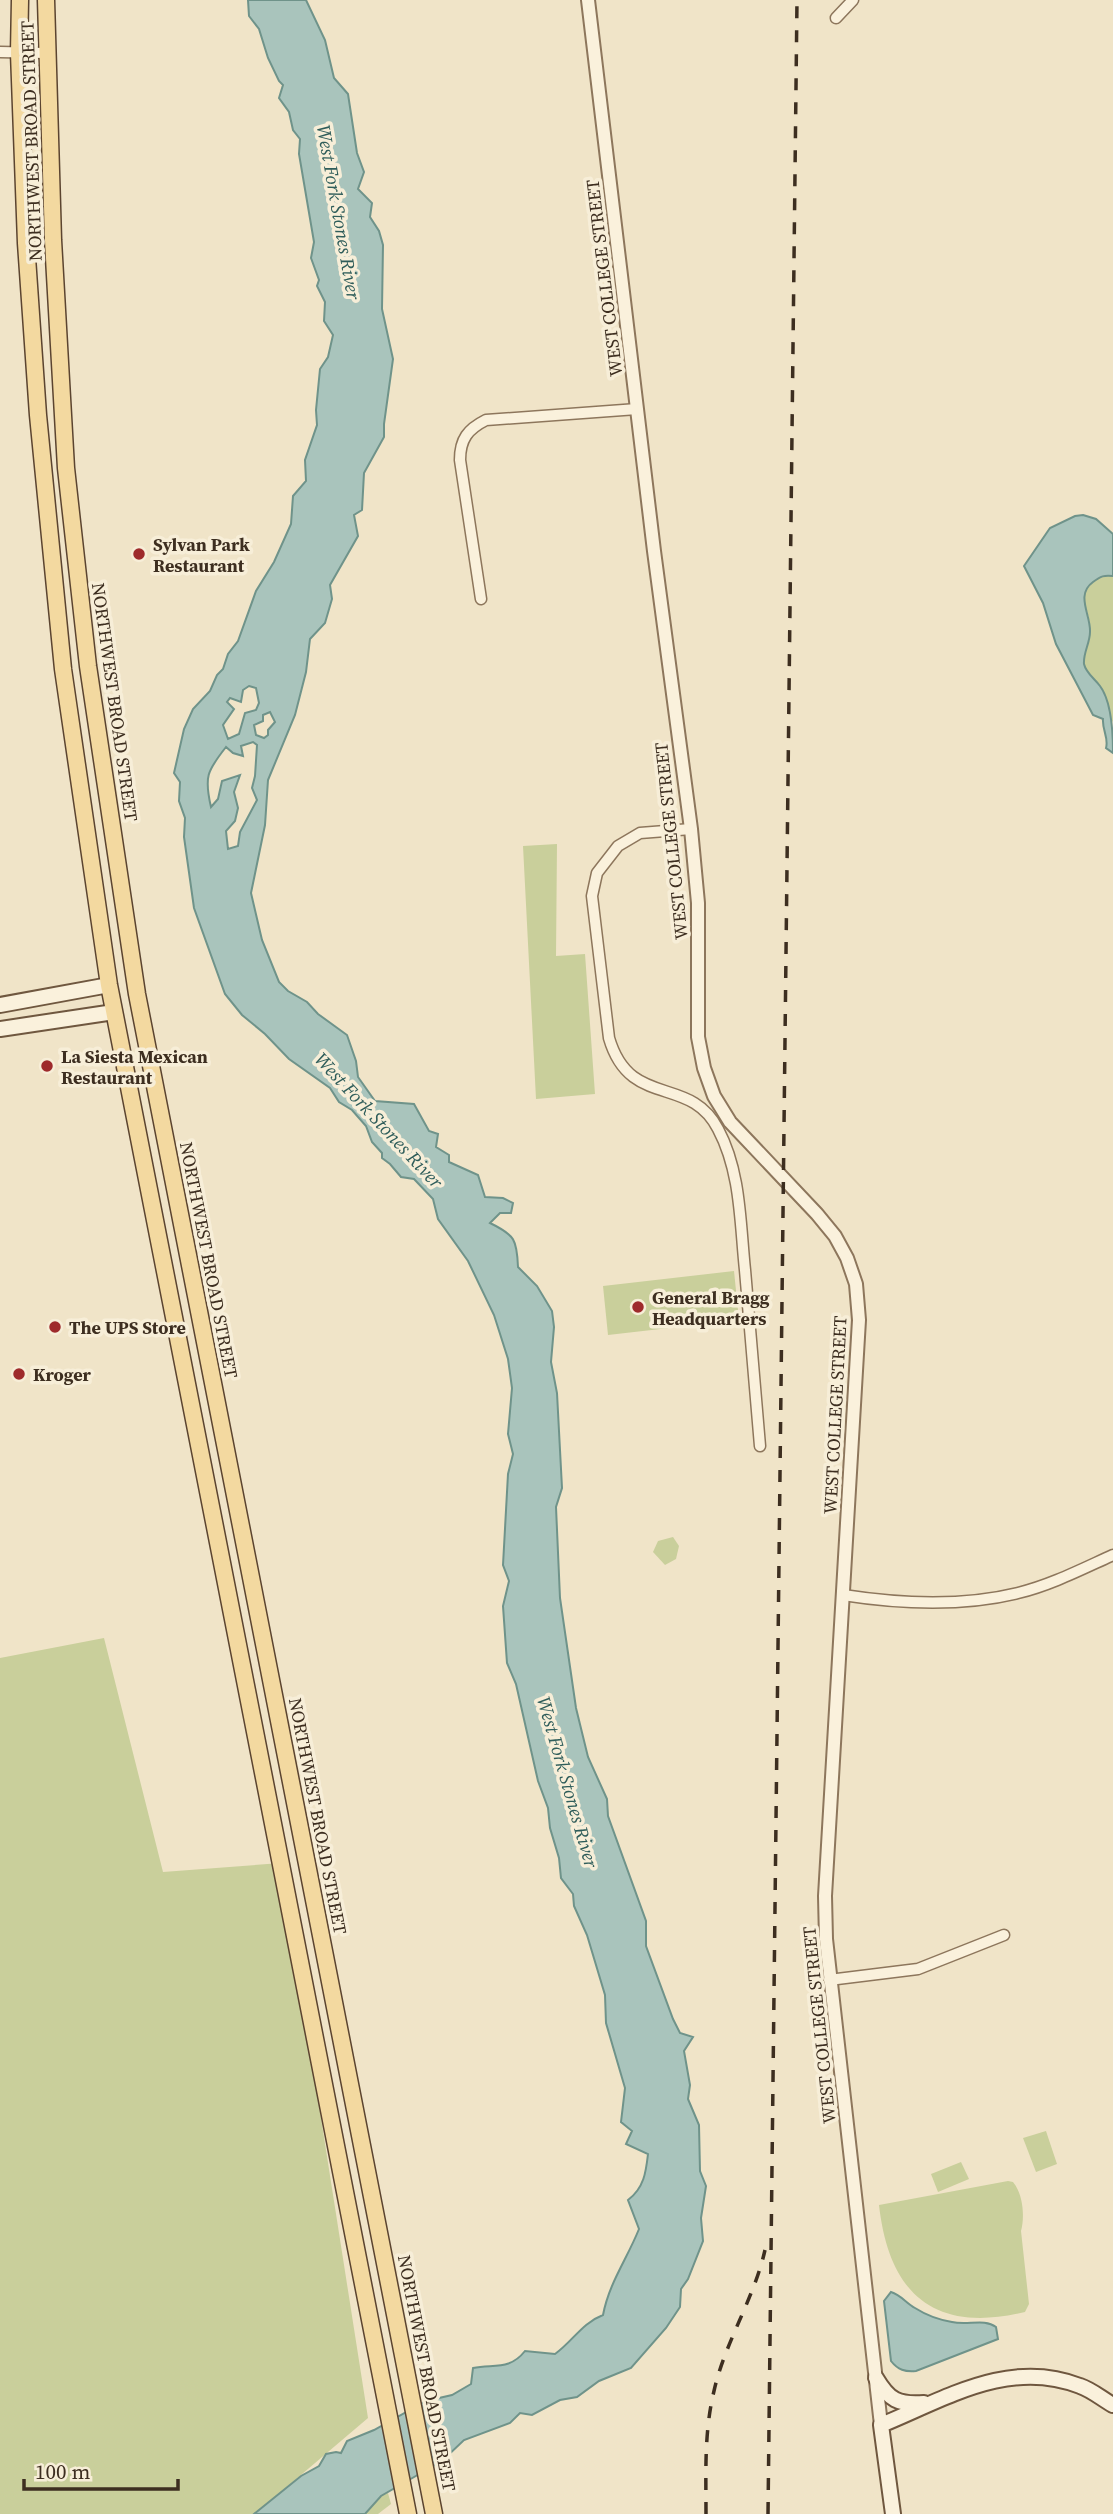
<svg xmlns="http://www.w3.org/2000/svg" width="1113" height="2514" viewBox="0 0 1113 2514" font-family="'Source Serif 4',serif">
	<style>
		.green { fill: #c9cf9b }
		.water { fill: #a9c4bc; stroke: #6f938a; stroke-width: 2; fill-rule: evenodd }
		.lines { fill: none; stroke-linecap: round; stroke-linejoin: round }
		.minor-casing { stroke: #8d765c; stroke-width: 13 }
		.tertiary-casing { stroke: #8d765c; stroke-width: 16 }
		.secondary-casing { stroke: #6f573f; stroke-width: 18 }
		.primary-casing { stroke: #5b4430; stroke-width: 19 }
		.minor { stroke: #faf1dc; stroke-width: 10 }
		.tertiary { stroke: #faf1dc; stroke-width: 12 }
		.secondary { stroke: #faf1dc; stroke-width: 14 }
		.primary { stroke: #f3d9a0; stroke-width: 16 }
		.rail { stroke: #3d2e20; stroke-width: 3.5; stroke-dasharray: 12 12; stroke-linecap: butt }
		.poi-dot { fill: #9e2a2b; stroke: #f7eed8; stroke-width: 2.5 }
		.labels { text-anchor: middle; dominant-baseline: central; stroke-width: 7; stroke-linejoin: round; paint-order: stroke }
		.street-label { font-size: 18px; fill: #3d2e20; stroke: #f7eed8 }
		.poi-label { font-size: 18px; font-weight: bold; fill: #3d2e20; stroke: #f7eed8; text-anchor: start }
		.water-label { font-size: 19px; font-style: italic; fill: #2f5d5a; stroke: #f7eed8 }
	</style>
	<rect width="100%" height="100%" fill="#f0e4c8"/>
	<g class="green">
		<path d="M1102,575l11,1v146c-8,-9 -5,-25 -12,-35 -5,-8 -14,-13 -17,-22 -2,-11 6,-21 6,-32 2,-29 -20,-35 12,-58z"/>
		<path d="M557,844l-1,112 29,-2 10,140 -59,5 -13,-253z"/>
		<path d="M734,1271l5,49 -131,15 -5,-49z"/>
		<path d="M673,1537l6,9 -3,13 -11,6 -12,-13 5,-11z"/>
		<path d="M104,1638l59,234 118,-9 87,555 -113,96h-255v-856z"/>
		<path d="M1046,2131l11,33 -21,8 -13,-34z"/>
		<path d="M961,2162l8,17 -31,13 -7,-18z"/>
		<path d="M1008,2181l5,1c10,12 12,34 8,49l8,73 -4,8c-91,22 -136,-18 -146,-107z"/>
		<path d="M388,2493l3,11 -13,10h-13l16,-18z"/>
	</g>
	<g class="water">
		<path d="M248,0h58l19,40 9,38 14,16 9,59 7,19 -6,17 14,14 -2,14 9,14 4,14 -1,64 11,50 -9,65v13l-20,36 -2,37 -8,5 4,21 -28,49 2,14 -7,24 -15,16 -4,33 -11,43 -27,65 -3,45 -14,68 11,47 17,42 9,9 19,11 11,12 29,21 9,26 2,16 17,24 39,3 15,27 9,3 -2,13 13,8v7l29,13 7,22 18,1 10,5 -2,10h-11l-10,10c25,12 27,17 28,44l19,19 15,25 2,16 -3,35 6,31 5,95 -6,19 4,91 16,110 12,49 19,42 1,17 38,105v25l27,73 7,14 13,4 -9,14 6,34 -2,14 11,26 1,46 6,15 -5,32 2,23 -15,38 -7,10 -1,18 -14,21 -35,40 -32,13 -22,16 -17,3 -28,15 -12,-2 -10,10 -46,17 -22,21 -61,35 -16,18h-111l47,-38 18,-10 7,-12 10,-2 5,1 6,-12 27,-11 52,-29 26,-6 19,-11 2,-16c22,-4 37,2 52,-17l30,3c18,-13 27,-31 48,-39 6,-32 24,-56 36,-86l-11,-29c16,-12 18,-28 20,-46l-22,-10 6,-13 -11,-9 4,-34 -19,-65 -1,-28 -18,-60 -13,-29 -1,-12 -12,-16 -2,-20 -9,-30 -2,-20 -10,-27 -22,-97 -9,-21 -4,-57 6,-25 -6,-16 5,-91 5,-20 -5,-20 4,-46 -4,-29 -14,-44 -26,-54 -30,-42 -5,-20 -19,-20 -13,-2 -11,-13 -8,-6v-5l-10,-11 -6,-16 -14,-16 -13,-8 -9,-14 -41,-29 -24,-25 -23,-19 -17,-21 -31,-86 -10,-71 1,-19 -6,-17 1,-19 -6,-9 10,-44 9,-20 17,-18 7,-16 6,-6 5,-15 10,-13 18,-50 18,-29 17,-38 2,-28 13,-15 -1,-21 12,-35 -1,-15 4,-41 8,-12 5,-22 -9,-14 1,-19 -8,-16 2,-6 -8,-22 3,-16 -15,-88 1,-15 -7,-9 -4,-18 -10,-14 4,-13 -4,-4 -11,-23 -9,-29 -10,-13zM249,686l7,2 3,15 -3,7 -11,3 -6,21 -11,5 -5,-14 11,-16 -7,-7 3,-4 11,4 2,-12zM270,712l5,10 -7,8v5l-4,3 -8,-3 -2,-10 9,-4v-6zM253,742l4,3 -2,31 -3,12 5,12 -17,32 -2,14 -10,3 -2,-18 9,-10 3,-13 -4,-16 6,-17 -18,6 -4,18 -7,8c-7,-30 -4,-36 15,-60l7,6 10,3 -2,-10z"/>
		<path d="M1083,515l13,4 17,15v42c-9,-1 -12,0 -20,6 -18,13 -2,33 -3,50 0,11 -7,21 -6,32 2,9 10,14 16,22 12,16 13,48 13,67l-7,-5c3,-10 -4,-18 -3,-29l-10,-4 -37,-71 -13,-41 -19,-37 26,-38 25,-12z"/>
		<path d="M891,2292c10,3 15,11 24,16 11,7 25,12 37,14 15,4 32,-4 44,5l2,12 -82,32c-11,1 -18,-1 -25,-10l-7,-60z"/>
	</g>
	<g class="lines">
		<defs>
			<g id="minor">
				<path d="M836,18l17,-18"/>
				<path d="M0,52l45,1"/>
				<path d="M481,599l-21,-139c0,-21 8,-31 26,-40l151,-11"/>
				<path d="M691,829l-51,4 -22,13 -21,27 -5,23 17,142c21,72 81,36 109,91 23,43 22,94 27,141 5,59 10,118 15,176"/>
				<path d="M843,1595c58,9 118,12 175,-2 33,-8 64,-24 95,-38"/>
				<path d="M829,1980l89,-11 86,-34"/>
			</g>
			<path id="tertiary" d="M588,0l66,551 37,278 7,74v134l6,31 10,28 16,26 87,92 18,22 12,22 9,26 3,36 -34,576 1,43 55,486"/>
			<g id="secondary">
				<path d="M0,1005l109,-20"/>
				<path d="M0,1029l114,-17"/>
				<path d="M876,2378c13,22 22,27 48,25"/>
				<path d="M893,2514l-12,-89c64,-26 128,-67 199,-39 12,4 22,13 33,19"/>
			</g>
			<g id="primary">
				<path d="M20,0l-1,53 7,190 12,172 25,254 46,316 299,1529"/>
				<path d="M46,0l7,240 13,228 22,198 49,328 297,1520"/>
			</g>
		</defs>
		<use href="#minor" class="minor-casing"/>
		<use href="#tertiary" class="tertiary-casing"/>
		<use href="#secondary" class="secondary-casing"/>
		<use href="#primary" class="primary-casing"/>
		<use href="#minor" class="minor"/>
		<use href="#tertiary" class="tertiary"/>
		<use href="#secondary" class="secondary"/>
		<use href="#primary" class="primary"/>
		<g class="rail">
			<path d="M706,2514c0,-41 -2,-82 8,-123 11,-49 40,-92 51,-141"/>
			<path d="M768,2514l29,-2514"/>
		</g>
	</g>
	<g class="poi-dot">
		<circle cx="139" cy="554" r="7"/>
		<circle cx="47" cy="1066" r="7"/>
		<circle cx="638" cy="1307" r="7"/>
		<circle cx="55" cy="1327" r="7"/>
		<circle cx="19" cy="1374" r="7"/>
	</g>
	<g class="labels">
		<g class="street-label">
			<text transform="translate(31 141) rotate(-92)">NORTHWEST BROAD STREET</text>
			<text transform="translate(604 278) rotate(-97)">WEST COLLEGE STREET</text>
			<text transform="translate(115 702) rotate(82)">NORTHWEST BROAD STREET</text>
			<text transform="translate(671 841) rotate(-96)">WEST COLLEGE STREET</text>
			<text transform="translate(209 1260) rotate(79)">NORTHWEST BROAD STREET</text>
			<text transform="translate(835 1415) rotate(-87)">WEST COLLEGE STREET</text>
			<text transform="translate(318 1816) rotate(79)">NORTHWEST BROAD STREET</text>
			<text transform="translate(819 2025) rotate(-96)">WEST COLLEGE STREET</text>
			<text transform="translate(427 2373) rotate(79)">NORTHWEST BROAD STREET</text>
		</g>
		<g class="poi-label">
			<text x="153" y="544">Sylvan Park<tspan x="153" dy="21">Restaurant</tspan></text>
			<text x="61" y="1056">La Siesta Mexican<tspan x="61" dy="21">Restaurant</tspan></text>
			<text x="652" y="1297">General Bragg<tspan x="652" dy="21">Headquarters</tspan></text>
			<text x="69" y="1327">The UPS Store</text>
			<text x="33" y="1374">Kroger</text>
		</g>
		<g class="water-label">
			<text transform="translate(339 212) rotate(80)">West Fork Stones River</text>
			<text transform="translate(379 1120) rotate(47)">West Fork Stones River</text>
			<text transform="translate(568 1782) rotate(74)">West Fork Stones River</text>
		</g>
	</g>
	<path d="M24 2479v10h154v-10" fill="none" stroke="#3d2e20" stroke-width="3.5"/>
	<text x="35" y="2479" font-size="21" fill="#3d2e20" stroke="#f7eed8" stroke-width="5" paint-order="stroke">100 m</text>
</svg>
